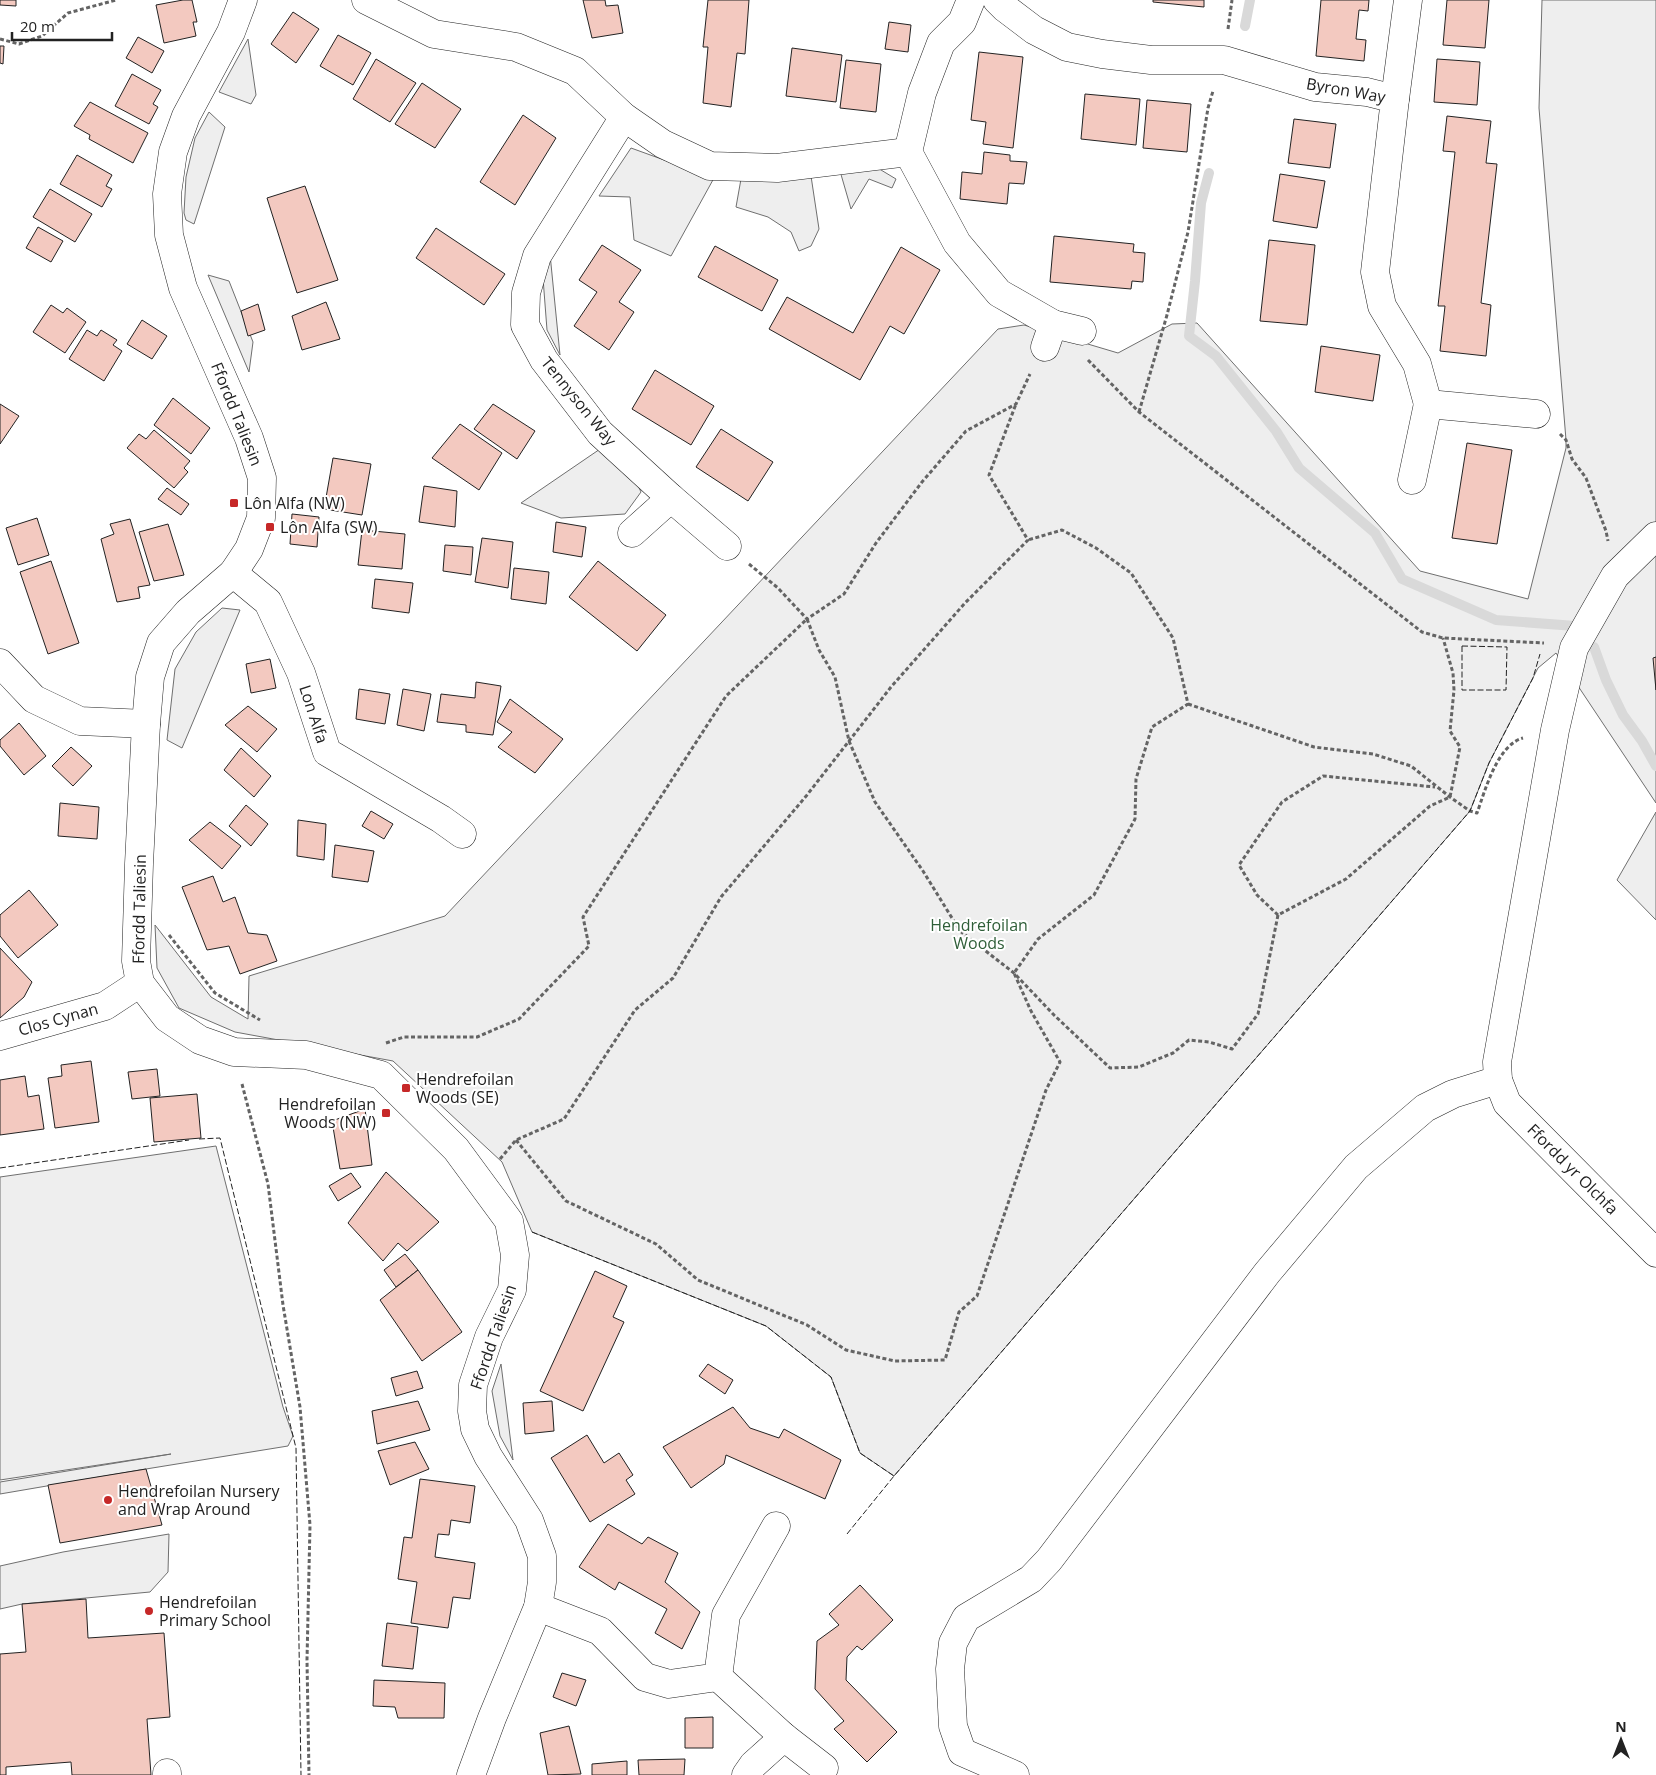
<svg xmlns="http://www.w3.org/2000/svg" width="1656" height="1775" viewBox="0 0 1656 1775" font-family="'Open Sans',sans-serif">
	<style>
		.green { fill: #eee; stroke: #6f6f6f }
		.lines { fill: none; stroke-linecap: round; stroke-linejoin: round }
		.stream { stroke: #d9d9d9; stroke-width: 10 }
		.building { fill: #f3c9c0; stroke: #222 }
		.minor-casing { stroke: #222; stroke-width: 29 }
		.path { stroke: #646464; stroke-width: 3; stroke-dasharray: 4 2.5; stroke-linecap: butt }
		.minor { stroke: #fff; stroke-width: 28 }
		.fence { stroke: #222; stroke-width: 1; stroke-dasharray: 6 2.5; stroke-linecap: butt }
		.poi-dot { fill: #c62828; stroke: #fff; stroke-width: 2 }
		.labels { text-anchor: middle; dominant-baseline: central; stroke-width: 4; stroke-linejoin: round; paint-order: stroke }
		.street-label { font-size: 16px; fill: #222; stroke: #fff }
		.poi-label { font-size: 16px; fill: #222; stroke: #fff; text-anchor: start }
		.park-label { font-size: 16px; fill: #2f5e38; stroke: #fff }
	</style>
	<rect width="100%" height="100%" fill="#fff"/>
	<g class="green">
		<path d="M1542,0h114v803l-100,-150 -18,15 -49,95 -19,48 -576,665 -34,-23 -29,-76 -65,-51 -234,-94 -30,-70 -109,-101 -158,-29 -56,-24 -22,-40 -2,-43 56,72 37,22 1,-43 196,-60 553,-587 26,-4 94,28 54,-29 25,-1 223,248 108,28 38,-151v-8l-27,-332z"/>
		<path d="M248,39l8,56 -5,9 -32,-12z"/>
		<path d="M209,112l16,15 -31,97 -8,-4 -2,-7 2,-36 9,-39z"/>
		<path d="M631,148l83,30 -43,78 -37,-16 -4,-43 -31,-1z"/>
		<path d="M876,167l20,12 -4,9 -23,-9 -18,30 -11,-38z"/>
		<path d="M811,176l8,53 -8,17 -12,5 -8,-19 -23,-15 -32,-10 5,-28z"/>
		<path d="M550,254l10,101 -13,-25 -4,-52z"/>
		<path d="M208,275l21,6 24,61 -4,30z"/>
		<path d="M603,447l28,24 10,21 -16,22 -64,4 -40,-15z"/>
		<path d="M222,608l18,2 -58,138 -15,-8 8,-71 21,-37z"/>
		<path d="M1656,812v108l-39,-40z"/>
		<path d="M216,1146l67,261 10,29 -5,10 -142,23 -146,25v-12l171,-28 -171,26v-303z"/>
		<path d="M501,1364l12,96 -13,-24 -8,-45z"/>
		<path d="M169,1534l-1,38 -18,20 -128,12 -22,5v-43l63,-14z"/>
	</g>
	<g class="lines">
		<g class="stream">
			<path d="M1245,26l5,-26"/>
			<path d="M1209,173l-8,30 -6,78 -6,55 27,20 60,75 23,37 76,65 27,46 94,41 79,6"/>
			<path d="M1594,647l12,33 17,35 19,26 14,25"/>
		</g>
	</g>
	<g class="building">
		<path d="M0,0h16v6l-16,-1z"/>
		<path d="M183,0h9l5,22h-4l3,14 -32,7 -8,-38z"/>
		<path d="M583,0h22l1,6 12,-1 5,28 -31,5z"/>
		<path d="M708,0h41l-4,54 -8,-1 -6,54 -28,-4 5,-56h-5z"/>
		<path d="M1153,0h51v7l-51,-5z"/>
		<path d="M1321,0h48l-1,11 -9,-1 -3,29 10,1 -2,21 -48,-5z"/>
		<path d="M1447,0h42l-4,48 -42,-3z"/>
		<path d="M293,12l26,17 -23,34 -25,-19z"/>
		<path d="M889,22l22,3 -3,27 -23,-3z"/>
		<path d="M338,35l33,18 -18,32 -33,-19z"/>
		<path d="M138,37l26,14 -12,22 -26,-15z"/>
		<path d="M0,46h4l-1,18 -3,-1z"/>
		<path d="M792,48l50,7 -6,47 -50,-6z"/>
		<path d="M979,52l44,5 -10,91 -30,-4 3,-22 -15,-2z"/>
		<path d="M376,59l40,24 -26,39 -37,-23z"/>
		<path d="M1437,59l43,3 -3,43 -43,-3z"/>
		<path d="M846,60l35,4 -5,48 -36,-4z"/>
		<path d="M132,74l29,16 -8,14 5,3 -9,17 -34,-18z"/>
		<path d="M422,83l39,26 -26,39 -40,-24z"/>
		<path d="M1085,94l55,5 -4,46 -55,-6z"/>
		<path d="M1147,100l44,4 -4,48 -44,-4z"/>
		<path d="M90,102l58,31 -15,30 -44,-24 1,-4 -16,-9z"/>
		<path d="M523,115l33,23 -41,67 -35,-23z"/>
		<path d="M1447,116l44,5 -5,42 11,1 -16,139 10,2 -5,51 -46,-5 5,-45h-7l17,-154 -12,-1z"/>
		<path d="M1294,119l42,5 -6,44 -42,-5z"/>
		<path d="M984,152l26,3v6l17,1 -3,22 -15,-1 -2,21 -47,-5 2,-27 20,2z"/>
		<path d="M77,155l35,20 -6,11 6,3 -10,18 -42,-23z"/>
		<path d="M1280,174l45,7 -8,47 -44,-7z"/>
		<path d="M305,186l33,94 -41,13 -30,-95z"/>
		<path d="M50,189l42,25 -17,28 -42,-25z"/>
		<path d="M38,227l25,14 -12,21 -25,-14z"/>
		<path d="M436,228l69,46 -21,31 -68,-47z"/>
		<path d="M1054,236l80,8 -1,8 12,1 -2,29 -11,-1 -1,8 -81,-7z"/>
		<path d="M1269,240l46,5 -8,80 -47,-4z"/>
		<path d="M602,245l39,25 -22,32 15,10 -25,38 -35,-24 23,-34 -18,-12z"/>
		<path d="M715,246l63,34 -16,31 -64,-34z"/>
		<path d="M901,247l39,23 -36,64 -14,-8 -30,54 -91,-51 18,-32 66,36z"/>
		<path d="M326,302l14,37 -38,11 -10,-34z"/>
		<path d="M258,304l7,26 -17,6 -7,-25z"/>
		<path d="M51,305l12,8 4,-5 19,14 -21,31 -32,-21z"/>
		<path d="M142,320l25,16 -15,23 -25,-15z"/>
		<path d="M87,330l10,6 4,-6 16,10 -4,5 9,6 -18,30 -35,-22z"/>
		<path d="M1321,346l59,9 -7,46 -58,-9z"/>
		<path d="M655,370l59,36 -23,39 -59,-36z"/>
		<path d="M173,398l37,30 -19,26 -37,-29z"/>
		<path d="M0,404l19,12 -19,28z"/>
		<path d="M493,404l42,27 -18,28 -43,-30z"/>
		<path d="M460,424l42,29 -23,37 -47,-32z"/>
		<path d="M721,429l52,33 -25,39 -52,-34z"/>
		<path d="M154,430l36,31 -6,7 4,4 -14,16 -47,-40 12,-14 7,5z"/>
		<path d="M1467,443l45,7 -15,94 -45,-6z"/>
		<path d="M333,458l38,6 -9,51 -38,-6z"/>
		<path d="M424,486l33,5 -2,36 -36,-5z"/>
		<path d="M167,488l22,16 -8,11 -23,-16z"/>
		<path d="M292,514l27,3 -2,30 -27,-3z"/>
		<path d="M37,518l12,37 -31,10 -12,-37z"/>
		<path d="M130,519l20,66 -12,2 2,11 -23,4 -16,-63 13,-5 -4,-10z"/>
		<path d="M556,522l30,5 -4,30 -29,-5z"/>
		<path d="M168,524l16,51 -30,6 -15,-49z"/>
		<path d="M362,530l43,4 -3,35 -44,-4z"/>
		<path d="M482,538l31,4 -5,46 -33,-6z"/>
		<path d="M445,545l28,2 -2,28 -28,-4z"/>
		<path d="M51,561l28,82 -31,11 -28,-82z"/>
		<path d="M598,561l68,54 -29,36 -68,-54z"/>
		<path d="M514,568l35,4 -3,32 -35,-5z"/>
		<path d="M375,579l38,4 -4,30 -37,-5z"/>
		<path d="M1656,657v33l-3,-32z"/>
		<path d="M270,659l6,29 -25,5 -5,-29z"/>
		<path d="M476,682l25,4 -8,49 -27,-3v-7l-29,-3 4,-28 34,4z"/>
		<path d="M359,689l31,5 -5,30 -29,-5z"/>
		<path d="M403,689l28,5 -7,37 -27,-6z"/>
		<path d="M510,699l53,40 -28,34 -37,-26 14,-15 -15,-10z"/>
		<path d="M248,706l29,23 -20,23 -32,-27z"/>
		<path d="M19,723l27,33 -22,19 -24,-29v-6z"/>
		<path d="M71,747l21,19 -19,20 -21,-20z"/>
		<path d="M241,748l30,28 -17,21 -30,-27z"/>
		<path d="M60,803l39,4 -2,32 -39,-3z"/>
		<path d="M246,805l22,19 -17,22 -22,-20z"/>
		<path d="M371,811l22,13 -9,15 -22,-13z"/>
		<path d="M298,820l28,4 -2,36 -27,-4z"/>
		<path d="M210,822l31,24 -19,23 -33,-29z"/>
		<path d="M335,845l39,6 -6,31 -36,-5z"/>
		<path d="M213,876l10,26 12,-5 13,36 19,2 10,26 -37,13 -11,-28 -22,4 -25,-63z"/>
		<path d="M29,890l29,35 -40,33 -18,-22v-21z"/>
		<path d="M0,948l32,34 -8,15 -24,21z"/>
		<path d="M91,1061l8,61 -44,6 -7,-50 14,-2 -1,-11z"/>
		<path d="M157,1069l3,27 -28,3 -4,-27z"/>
		<path d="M25,1076l3,21 11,-2 5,34 -44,6v-55z"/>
		<path d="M197,1094l4,44 -47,4 -4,-44z"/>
		<path d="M365,1109l7,56 -32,4 -8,-48z"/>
		<path d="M386,1172l53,50 -32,29 -9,-8 -15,18 -35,-38z"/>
		<path d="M351,1173l10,14 -23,14 -9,-15z"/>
		<path d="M405,1254l13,16 -22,17 -12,-17z"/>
		<path d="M418,1270l44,62 -40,29 -42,-61z"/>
		<path d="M595,1271l32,15 -14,31 11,5 -41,89 -43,-20z"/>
		<path d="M708,1364l25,16 -8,14 -26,-18z"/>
		<path d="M417,1371l6,17 -27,8 -5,-18z"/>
		<path d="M418,1401l12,29 -53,14 -5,-33z"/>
		<path d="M552,1401l2,30 -29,3 -2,-31z"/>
		<path d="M733,1407l17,21 29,10 5,-9 57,31 -16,39 -99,-44 -2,9 -33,24 -28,-41z"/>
		<path d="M587,1435l17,28 15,-10 14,22 -7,5 9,14 -45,28 -39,-64z"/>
		<path d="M415,1442l14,27 -39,16 -12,-34z"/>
		<path d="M146,1469l16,56 -102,18 -12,-58z"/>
		<path d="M420,1479l55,7 -5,37 -19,-3 -2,15 -11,-1 -3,23 40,6 -5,36 -17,-2 -5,31 -37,-5 6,-41 -19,-3 6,-42 8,1z"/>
		<path d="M608,1524l34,20 6,-7 30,16 -13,29 35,30 -18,37 -27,-16 12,-24 -48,-27 -4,8 -36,-23z"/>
		<path d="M860,1585l33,35 -31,30 -5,-4 -10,11 -1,23 51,52 -30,30 -33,-33 10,-8 -29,-32 2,-48 22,-16 -10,-11z"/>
		<path d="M86,1599l2,39 76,-5 6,84 -23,2 4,56h-79l-1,-13 -65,5v8h-6v-121l26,-2 -4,-48z"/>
		<path d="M387,1623l31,4 -5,42 -31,-3z"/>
		<path d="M562,1673l24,7 -10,26 -23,-9z"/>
		<path d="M374,1680l71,3 -1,35h-46l-3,-11 -22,-1z"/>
		<path d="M713,1717v31h-28v-30z"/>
		<path d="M569,1726l12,48 -33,1 -8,-42z"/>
		<path d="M685,1759l-1,16h-45l-1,-15z"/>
		<path d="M627,1761v14h-35v-11z"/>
	</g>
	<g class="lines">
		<defs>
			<g id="minor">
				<path d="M243,0l-12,32 -45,84 -13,36 -6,42 2,41 14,53 66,150 13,40 -1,40 -12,31 -16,24 -45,39 -27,31 -11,34 -4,47 -7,140 -3,97 4,22 27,35 33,22 34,12 72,3 75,20 75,74 53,72 6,34 -3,35 -23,47 -16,48 -1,26 3,18 13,27 41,64 13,36v26l-4,25 -46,111 -21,57"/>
				<path d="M366,0l68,34 82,13 59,24 49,46 39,27 47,22 67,2 131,-16"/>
				<path d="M971,0l-9,22 -21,21 -19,50 -14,59 49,91 42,50 54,31 29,7"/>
				<path d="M997,0l8,8 29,22 33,17 35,7 49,6h73l91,27 52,5 28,7 -20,173 7,34 35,58 11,40"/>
				<path d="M1395,99l13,-99"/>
				<path d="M624,117l-87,139 -11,37 -1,32 19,35 56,73 71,65 56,48"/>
				<path d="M1045,347l8,-23"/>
				<path d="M1412,480l16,-76 108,10"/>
				<path d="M632,533l39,-35"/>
				<path d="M1656,536l-41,40 -41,72 -19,82 -58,332 1,18 9,23 149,150"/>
				<path d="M233,573l35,29 33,71 26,79 114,67 21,15"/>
				<path d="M0,663l34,36 46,22 66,3"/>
				<path d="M0,1036l105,-30 35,-23"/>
				<path d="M538,1607l62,24 45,46 24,7 49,-7 8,-62 50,-89"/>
				<path d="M718,1677l66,60 40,31"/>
				<path d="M167,1773v2"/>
				<path d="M746,1775l7,-10 31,-28"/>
				<path d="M1015,1775l-53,-23 -9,-26 -3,-57 3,-26 13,-25 65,-39 18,-19 218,-287 89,-106 69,-59 28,-14 45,-14"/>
			</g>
		</defs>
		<use href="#minor" class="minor-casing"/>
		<g class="path">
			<path d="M1228,29l4,-29"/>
			<path d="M0,39l19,5 23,-8 26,-23 48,-13"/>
			<path d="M1088,360l51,52 283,220 21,6 101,5"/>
			<path d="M1139,412l28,-97 21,-83 20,-124 5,-17"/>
			<path d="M1560,434l6,6 6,19 14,19 20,53 2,10"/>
			<path d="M749,564l29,24 29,31 37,-25 32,-51 46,-61 44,-51 50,-27 14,-30"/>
			<path d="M1188,704l126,43 59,7 38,12 39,31 20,14 7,2c8,-22 20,-68 46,-75"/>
			<path d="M1278,915l-21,-20 -18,-30 43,-63 41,-26 112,11"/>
			<path d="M169,935l46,58 45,27"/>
			<path d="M386,1043l18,-6h73l42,-18 70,-73 -6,-29 143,-221 81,-77 12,31 16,27 14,64 26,61 48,69 37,60 54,42 40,42 56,53 29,-1 34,-14 16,-13 20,2 23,7 26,-35 20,-99 68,-36 84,-73 20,-9 10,-50 -10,-16 4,-41 -1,-17 -10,-35"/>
			<path d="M242,1084l26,100 15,121 17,102 10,118 -3,135 2,115"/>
			<path d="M516,1140l50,61 90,43 42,36 109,45 39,25 49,11 50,-1 14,-48 18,-16 69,-206 14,-28 -29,-51 -17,-38 24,-34 56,-44 41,-76 1,-40 16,-52 36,-23 -15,-66 -42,-65 -35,-25 -34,-18 -34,10"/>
			<path d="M500,1159l16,-19 48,-21 71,-109 38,-32 48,-81 86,-102 84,-108 74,-84 63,-63 -39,-65 27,-71"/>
		</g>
		<use href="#minor" class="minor"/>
		<g class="fence">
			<path d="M1462,646l45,1 -1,43h-44z"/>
			<path d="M199,1139l21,-1 76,310 5,327"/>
			<path d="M0,1168l189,-28"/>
			<path d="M532,1232l234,94 65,51 29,76 34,23 576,-665 19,-48 44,-85 7,-24"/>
			<path d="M847,1534l47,-58"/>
		</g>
	</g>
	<g class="poi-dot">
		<rect x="229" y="498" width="10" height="10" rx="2.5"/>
		<rect x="265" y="522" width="10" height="10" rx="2.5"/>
		<rect x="401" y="1083" width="10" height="10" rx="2.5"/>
		<rect x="381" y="1108" width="10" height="10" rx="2.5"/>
		<circle cx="108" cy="1500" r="5"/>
		<circle cx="149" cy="1611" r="5"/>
	</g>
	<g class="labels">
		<g class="street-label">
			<text transform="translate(1346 90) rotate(10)">Byron Way</text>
			<text transform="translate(579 401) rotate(51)">Tennyson Way</text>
			<text transform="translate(237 414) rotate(68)">Ffordd Taliesin</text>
			<text transform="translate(314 714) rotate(72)">Lon Alfa</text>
			<text transform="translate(139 909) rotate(-89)">Ffordd Taliesin</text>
			<text transform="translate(58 1019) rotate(-16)">Clos Cynan</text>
			<text transform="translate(1573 1169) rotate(45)">Ffordd yr Olchfa</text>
			<text transform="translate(493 1337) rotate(-71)">Ffordd Taliesin</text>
		</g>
		<g class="poi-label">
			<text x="244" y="503">Lôn Alfa (NW)</text>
			<text x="280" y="527">Lôn Alfa (SW)</text>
			<text x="416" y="1079">Hendrefoilan<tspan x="416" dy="18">Woods (SE)</tspan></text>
			<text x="376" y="1104" text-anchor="end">Hendrefoilan<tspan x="376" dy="18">Woods (NW)</tspan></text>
			<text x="118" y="1491">Hendrefoilan Nursery<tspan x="118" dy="18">and Wrap Around</tspan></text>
			<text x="159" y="1602">Hendrefoilan<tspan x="159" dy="18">Primary School</tspan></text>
		</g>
		<g class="park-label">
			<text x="979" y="925">Hendrefoilan<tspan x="979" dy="18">Woods</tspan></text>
		</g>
	</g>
	<g transform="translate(1621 1740)" stroke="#ffffff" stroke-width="4" paint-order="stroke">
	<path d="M0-4L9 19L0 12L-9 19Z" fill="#222222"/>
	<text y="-8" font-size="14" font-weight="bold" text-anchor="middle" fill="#222222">N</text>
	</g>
	<path d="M12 32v8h100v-8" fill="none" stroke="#222222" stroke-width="2.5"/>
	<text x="20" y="32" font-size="15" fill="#222222" stroke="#ffffff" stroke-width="4" paint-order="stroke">20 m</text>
</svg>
